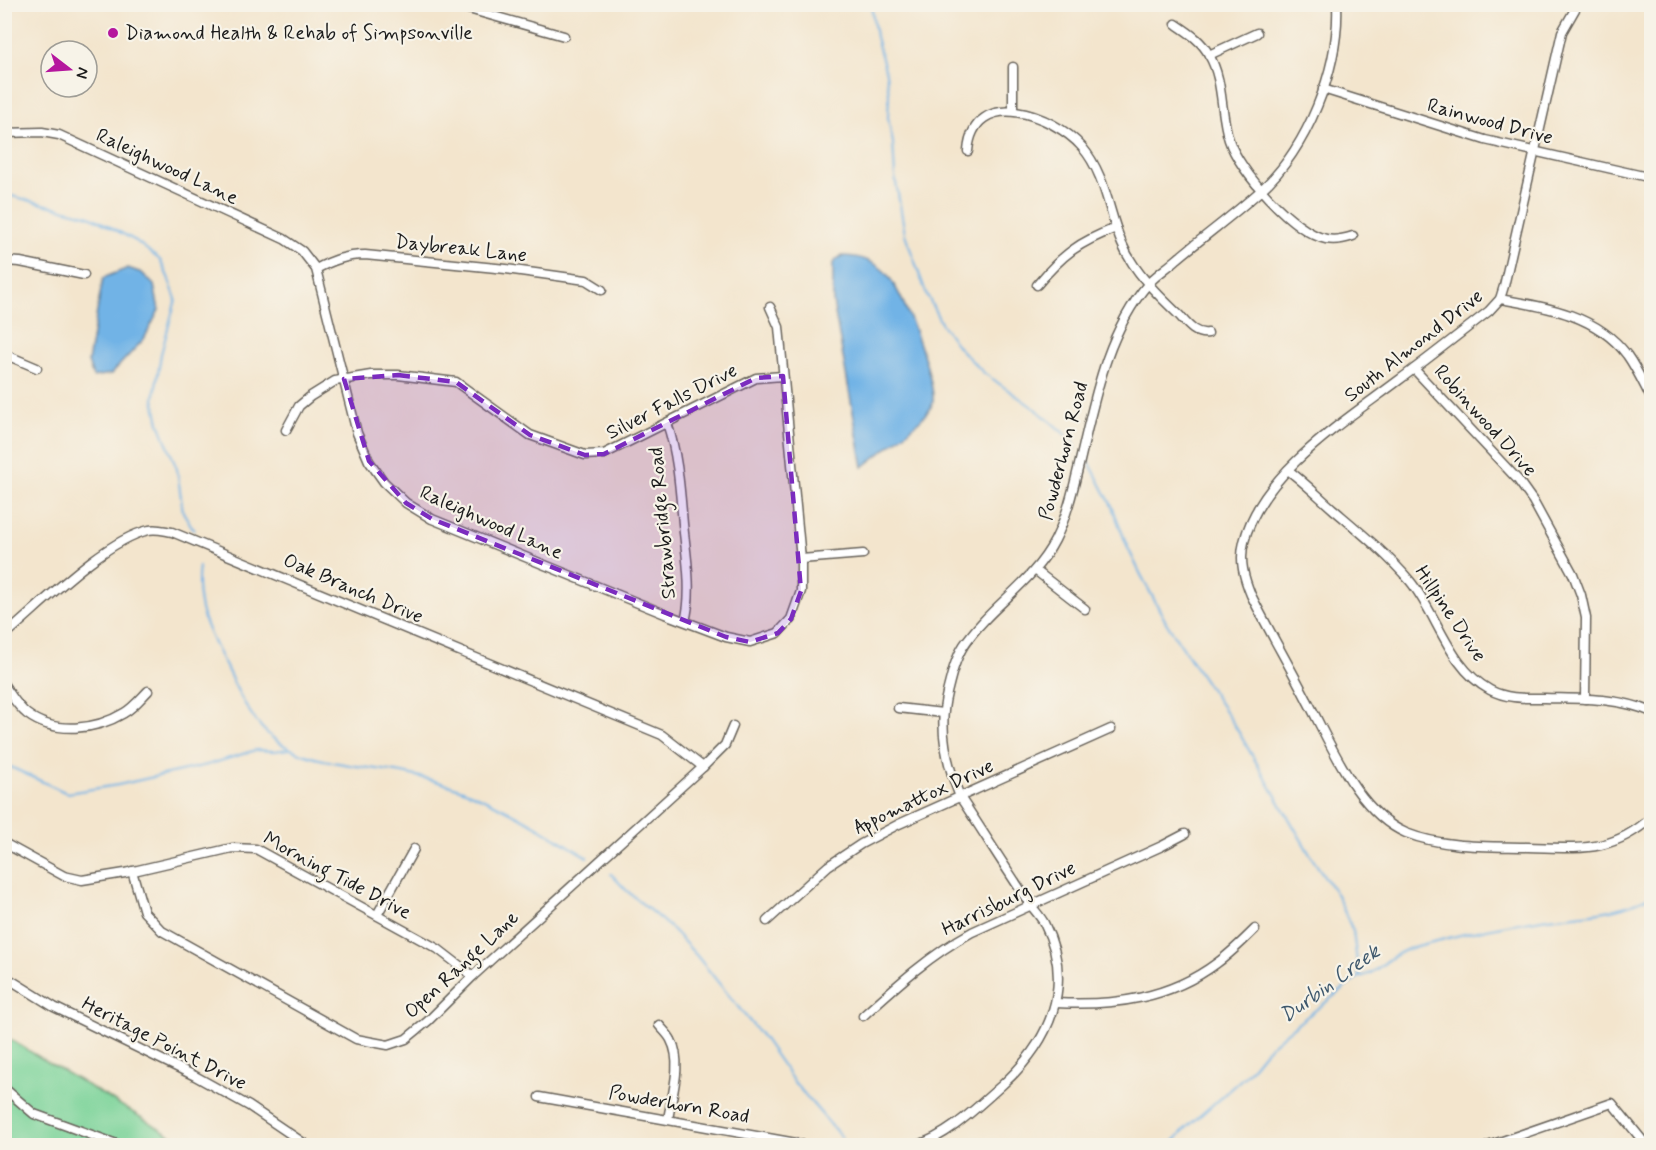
<svg xmlns="http://www.w3.org/2000/svg" width="1656" height="1150" viewBox="0 0 1656 1150" font-family="Mynerve,sans-serif">
	<style>
		.green { fill: #7ad399; stroke: #4b785a; stroke-width: 1.5 }
		.water { fill: #71b3e6; stroke: #466881; stroke-width: 1.5 }
		.lines { fill: none; stroke-linecap: round; stroke-linejoin: round }
		.stream { stroke: #71b3e6; stroke-width: 2 }
		.street-casing { stroke: #67625a; stroke-width: 11 }
		.street { stroke: #fff; stroke-width: 8 }
		.marked { fill: #7b2cbf; fill-opacity: 0.2; stroke: #7b2cbf; stroke-width: 4.5; stroke-dasharray: 12 8; stroke-linejoin: round }
		.poi-dot { fill: #b5179e; stroke: #f7f3e8; stroke-width: 2 }
		.labels { text-anchor: middle; dominant-baseline: central; stroke-width: 4.5; stroke-linejoin: round; paint-order: stroke }
		.poi-label { font-size: 20px; fill: #1c1c1c; stroke: #f7f3e8; text-anchor: start }
		.street-label { font-size: 20px; fill: #1c1c1c; stroke: #f7f3e8 }
		.water-label { font-size: 21px; font-style: italic; fill: #3e586d; stroke: #f7f3e8 }
	</style>
	<rect width="100%" height="100%" fill="#f7f3e8"/>
	<filter id="ink" filterUnits="userSpaceOnUse"><feTurbulence type="fractalNoise" baseFrequency=".0167" numOctaves="2"/><feDisplacementMap in="SourceGraphic" scale="12" xChannelSelector="R" yChannelSelector="G"/><feConvolveMatrix kernelMatrix="1 2 1 2 8 2 1 2 1" color-interpolation-filters="sRGB"/></filter>
	<filter id="wash" filterUnits="userSpaceOnUse"><feTurbulence type="fractalNoise" baseFrequency=".008" numOctaves="4" result="noise"/><feDisplacementMap in="SourceGraphic" scale="24" xChannelSelector="R" yChannelSelector="G"/><feGaussianBlur stdDeviation="1.35" result="paint"/><feColorMatrix in="noise" values="0 0 0 0 0 0 0 0 0 0 0 0 0 0 0 0 0 1.4 0 .05"/><feComposite in="paint" operator="in"/></filter>
	<g filter="url(#wash)">
		<rect width="100%" height="100%" fill="#f3e5cd"/>
		<path class="green" d="M4,1036l184,109h-183z"/>
		<g class="water">
			<path d="M841,256c16,0 29,3 42,14 18,14 53,110 50,132 -2,15 -56,53 -70,65l-30,-165v-39z"/>
			<path d="M128,268l14,5 12,12 5,25 -15,29 -33,35 -18,3 -5,-15 15,-84z"/>
		</g>
		<g class="lines">
			<g class="stream">
				<path d="M871,4l5,33 10,36 3,21 -1,24 5,25 2,34 10,57 21,59 15,30 17,24 26,26 54,38 35,30 3,7"/>
				<path d="M4,194l86,22 46,25 24,19 8,17 8,22 -15,55 -7,45 5,24 18,46 6,43 11,18"/>
				<path d="M1087,458l25,48 15,40 13,27 27,51 68,102 77,132 25,37 16,36 6,46"/>
				<path d="M199,566c-5,40 8,65 26,99 10,21 21,45 37,63 34,37 94,36 140,45 20,4 42,10 61,17 32,13 64,30 93,48 11,6 20,13 31,19"/>
				<path d="M4,764l63,29 51,-8 89,-20 49,-15 18,1 16,-2"/>
				<path d="M611,874l15,16 47,40 24,26 67,83 30,43 48,56"/>
				<path d="M1174,1141l27,5"/>
				<path d="M1170,1146l15,-17 60,-53 22,-27 21,-18 71,-54c15,-2 25,-16 39,-23 11,-7 26,-10 39,-13 33,-9 66,-16 99,-21 40,-7 79,-4 116,-25"/>
			</g>
		</g>
	</g>
	<g filter="url(#ink)">
		<g class="lines">
			<defs>
				<g id="street">
					<path d="M451,4l113,32"/>
					<path d="M1578,4l-16,28 -58,254 -4,13 -11,12c-30,23 -60,47 -90,69 -54,41 -138,93 -155,162 -5,19 0,36 7,53 18,36 38,70 56,105 24,44 50,112 99,133 38,15 82,13 122,14 51,1 83,7 124,-30"/>
					<path d="M1176,24c12,8 26,17 33,31 15,25 11,58 20,85 10,31 64,92 97,99 10,2 18,0 27,-3"/>
					<path d="M1209,55l48,-22"/>
					<path d="M1013,67v44"/>
					<path d="M1323,89l162,51 167,38"/>
					<path d="M4,133l38,-1 17,3 225,104 18,12 14,18 41,164 12,28 15,21 22,21 26,16 233,95 61,23 24,5 28,-9 13,-14 10,-28v-32l-22,-232 -9,-20"/>
					<path d="M968,151c6,-66 86,-36 114,-4 24,28 26,64 40,97 12,28 35,50 57,71 8,9 16,20 29,18"/>
					<path d="M4,261l16,1 64,13"/>
					<path d="M316,269c17,-9 31,-14 49,-14l141,14 80,11 16,10"/>
					<path d="M1037,285c26,-31 42,-43 79,-57"/>
					<path d="M1500,299c47,8 97,16 127,56 10,14 17,30 25,45"/>
					<path d="M4,354l33,14"/>
					<path d="M1414,369l104,111 15,21 40,73 8,21 5,23 -1,81"/>
					<path d="M667,423c11,32 13,67 16,101 3,29 10,69 2,97"/>
					<path d="M286,430l13,-24 12,-10 24,-15 36,-6h27l58,7 74,53 55,20 19,-1 152,-76 27,-2"/>
					<path d="M1288,470c16,12 30,26 45,39 27,23 54,45 77,72 28,34 39,87 80,109 17,9 35,8 54,8 36,1 73,-1 108,14"/>
					<path d="M801,559l62,-5"/>
					<path d="M1035,570l50,39"/>
					<path d="M4,636c36,-30 100,-96 145,-106 7,-2 16,1 23,2l490,203 41,32"/>
					<path d="M4,685c7,10 14,22 23,29 28,21 69,16 97,-1 9,-5 17,-15 24,-22"/>
					<path d="M898,708l45,5"/>
					<path d="M4,843l60,33 18,4 43,-7 107,-25 24,1 182,100 35,27"/>
					<path d="M132,871l12,41 18,19 194,108 32,6 18,-6 22,-18 45,-45 230,-209 22,-22 8,-19"/>
					<path d="M377,915l37,-66"/>
					<path d="M767,921l61,-55 33,-22 38,-20 212,-95"/>
					<path d="M4,976l50,31 141,69 54,30 59,40"/>
					<path d="M1056,1003c58,3 113,-4 161,-40 14,-10 26,-22 38,-34"/>
					<path d="M863,1016c34,-31 67,-61 109,-84l190,-86 23,-12"/>
					<path d="M659,1025c4,5 9,9 12,15 12,22 1,55 -3,79"/>
					<path d="M4,1088l30,26 88,32"/>
					<path d="M539,1097l274,49"/>
					<path d="M915,1146c33,-10 60,-37 86,-60 48,-43 75,-100 43,-163 -4,-7 -9,-12 -14,-19 -24,-35 -46,-71 -70,-107 -13,-33 -22,-68 -13,-104 4,-16 8,-34 17,-48 26,-39 69,-62 91,-105 12,-24 18,-50 24,-75 15,-62 26,-130 69,-181 8,-9 19,-16 28,-24 27,-23 56,-44 83,-68 48,-42 81,-124 78,-188"/>
					<path d="M1488,1146l124,-43 35,43"/>
				</g>
			</defs>
			<use href="#street" class="street-casing"/>
			<use href="#street" class="street"/>
		</g>
	</g>
	<path class="marked" d="M398,375l58,7 74,53 55,20 19,-1 152,-76 27,-2 18,215 -10,28 -13,14 -28,9 -24,-5 -294,-118 -26,-16 -37,-42 -25,-82z"/>
	<circle class="poi-dot" cx="113" cy="33" r="6"/>
	<g class="labels">
		<g class="poi-label">
			<text x="125" y="33">Diamond Health &amp; Rehab of Simpsonville</text>
		</g>
		<g class="street-label">
			<text transform="translate(1490 122) rotate(15)">Rainwood Drive</text>
			<text transform="translate(167 167) rotate(25)">Raleighwood Lane</text>
			<text transform="translate(461 249) rotate(6)">Daybreak Lane</text>
			<text transform="translate(1414 346) rotate(-38)">South Almond Drive</text>
			<text transform="translate(672 402) rotate(-27)">Silver Falls Drive</text>
			<text transform="translate(1485 421) rotate(48)">Robinwood Drive</text>
			<text transform="translate(1064 451) rotate(-75)">Powderhorn Road</text>
			<text transform="translate(491 523) rotate(24)">Raleighwood Lane</text>
			<text transform="translate(663 523) rotate(-95)">Strawbridge Road</text>
			<text transform="translate(353 589) rotate(23)">Oak Branch Drive</text>
			<text transform="translate(1450 614) rotate(56)">Hillpine Drive</text>
			<text transform="translate(924 797) rotate(-25)">Appomattox Drive</text>
			<text transform="translate(337 876) rotate(28)">Morning Tide Drive</text>
			<text transform="translate(1009 899) rotate(-26)">Harrisburg Drive</text>
			<text transform="translate(462 965) rotate(-43)">Open Range Lane</text>
			<text transform="translate(164 1044) rotate(27)">Heritage Point Drive</text>
			<text transform="translate(679 1105) rotate(10)">Powderhorn Road</text>
		</g>
		<g class="water-label">
			<text transform="translate(1330 984) rotate(-36)">Durbin Creek</text>
		</g>
	</g>
	<rect width="1656" height="1150" fill="none" stroke="#f7f3e8" stroke-width="24"/>
	<g transform="translate(69 69) rotate(107)"><circle r="28" fill="#f7f3e8" stroke="#9f9d96" stroke-width="1.5"/>
	<path d="M0-4.5L10 22L0 15L-10 22Z" fill="#b5179e"/>
	<text y="-9" font-size="16" font-weight="bold" text-anchor="middle" fill="#1c1c1c">N</text>
	</g>
</svg>
